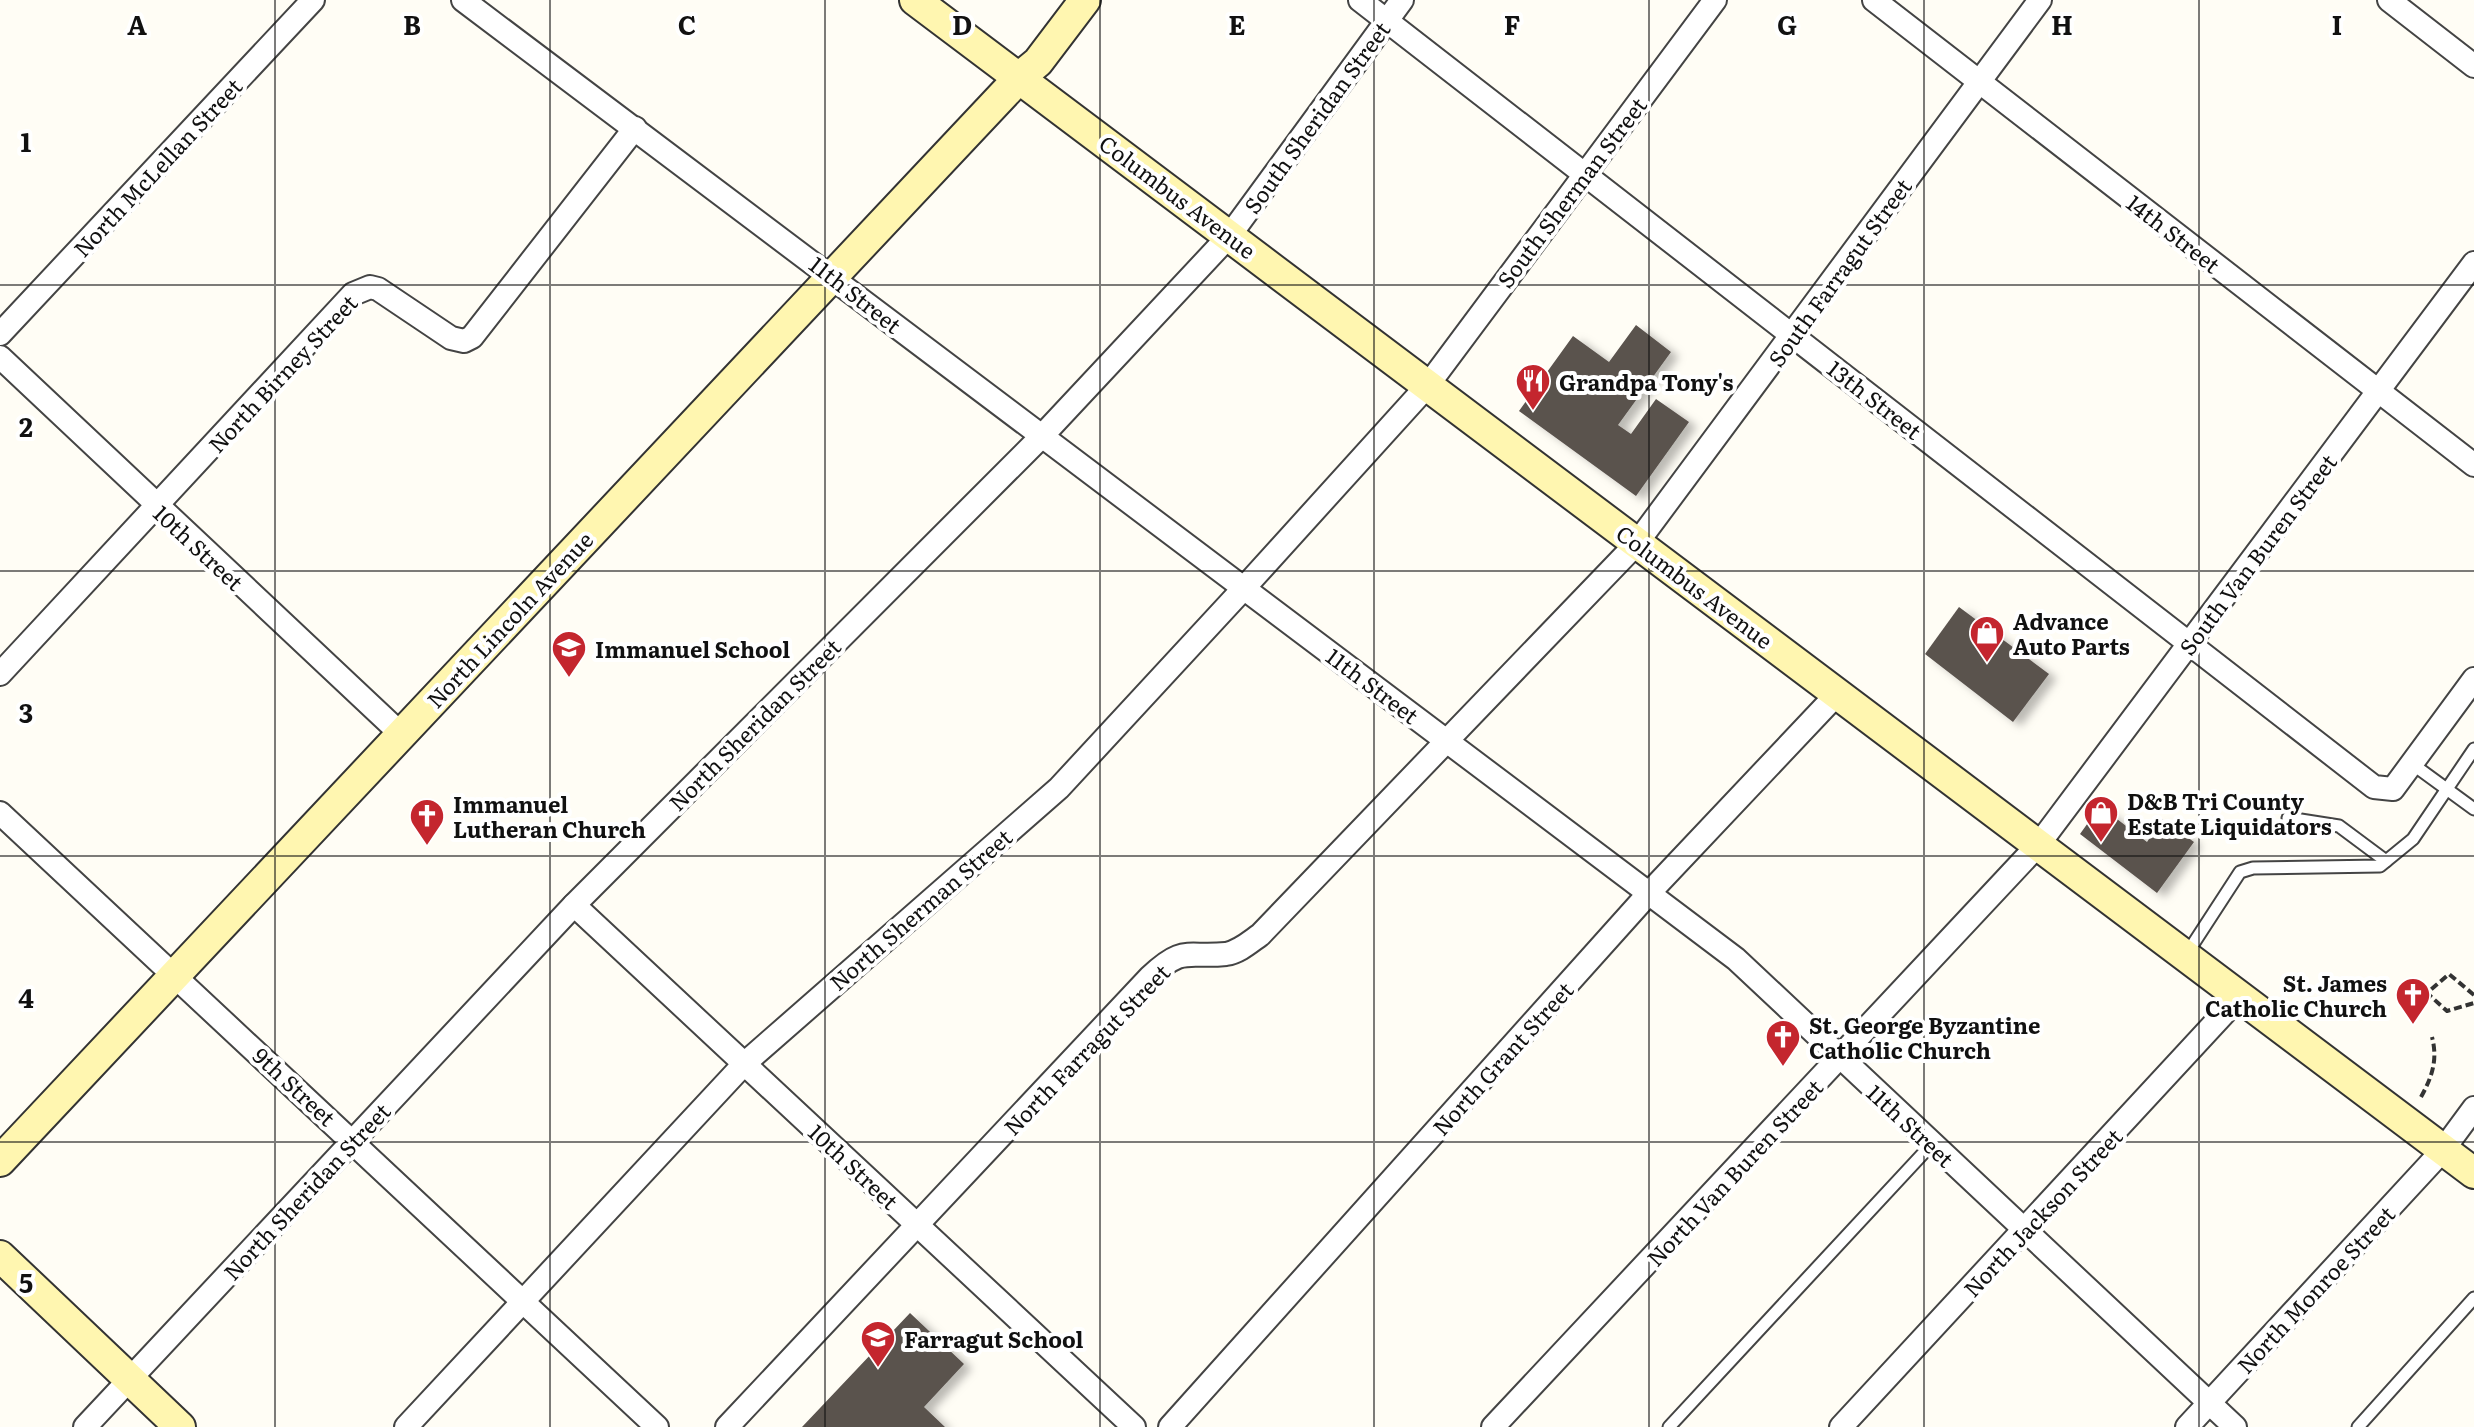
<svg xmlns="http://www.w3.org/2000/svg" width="2474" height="1427" viewBox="0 0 2474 1427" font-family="Literata,serif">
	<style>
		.building { fill: #5a524d; filter: url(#shadow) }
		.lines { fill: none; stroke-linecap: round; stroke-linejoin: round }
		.lane-casing { stroke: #444; stroke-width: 15 }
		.street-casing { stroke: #444; stroke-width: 26 }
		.secondary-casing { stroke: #333; stroke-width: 34 }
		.path { stroke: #333; stroke-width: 4; stroke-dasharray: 8 4; stroke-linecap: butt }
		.lane { stroke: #fff; stroke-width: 11 }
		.street { stroke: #fff; stroke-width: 22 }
		.secondary { stroke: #fff6b0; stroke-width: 30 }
		.grid { fill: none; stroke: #111; stroke-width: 2; stroke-opacity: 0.55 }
		.labels { text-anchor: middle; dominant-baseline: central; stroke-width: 8; stroke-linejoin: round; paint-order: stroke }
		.street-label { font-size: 22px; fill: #111; stroke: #fff }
		.poi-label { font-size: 22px; font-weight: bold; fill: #111; stroke: #fff; text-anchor: start }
		.grid-label { font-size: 26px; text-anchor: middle; font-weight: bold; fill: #111; stroke: #fff; stroke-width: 8; stroke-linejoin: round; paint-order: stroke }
	</style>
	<defs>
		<filter id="shadow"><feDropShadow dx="8" dy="4.5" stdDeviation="4" flood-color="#0004"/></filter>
	</defs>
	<rect width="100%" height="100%" fill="#fffdf5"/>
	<g class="building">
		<path d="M1636,325l35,27 -53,73 13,9 25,-35 33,23 -53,74 -117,-85 54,-75 36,26z"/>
		<path d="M1959,607l90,67 -36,48 -88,-68z"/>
		<path d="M2100,806l47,36 15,-23 32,23 -37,51 -77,-59z"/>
		<path d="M910,1313l54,51 -40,43 21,20h-143z"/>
	</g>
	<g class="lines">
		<defs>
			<g id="lane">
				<path d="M2411,763l63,46"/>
				<path d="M2288,818l51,8 47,35"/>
				<path d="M2186,955l54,-83 13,-4 127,-2 33,-27 61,-90"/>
				<path d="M1669,1427l262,-282"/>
				<path d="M2358,1427l116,-129"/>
			</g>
			<g id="street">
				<path d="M463,0l1273,959 499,468"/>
				<path d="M1360,0l1014,787 19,2 81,-110"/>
				<path d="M1874,0l600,465"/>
				<path d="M2389,0l85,66"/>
				<path d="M0,334l313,-334"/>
				<path d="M0,357l401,377"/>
				<path d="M0,674l353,-380 17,-7 8,2 73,49 13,3 8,-4 163,-209"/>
				<path d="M0,813l657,614"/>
				<path d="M574,905l560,522"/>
				<path d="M85,1427l489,-522 468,-469 188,-201 172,-235"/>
				<path d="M406,1427l338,-363 315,-276 185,-200 184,-203 287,-385"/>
				<path d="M727,1427l423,-450c34,-32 36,-19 76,-23 13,-2 24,-12 34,-19l377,-392 403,-543"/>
				<path d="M1170,1427l480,-535 188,-199"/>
				<path d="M1493,1427l546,-583 435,-581"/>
				<path d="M1841,1427l399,-431"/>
				<path d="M2187,1427l256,-277 31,-42"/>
			</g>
			<g id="secondary">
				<path d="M915,0l1559,1173"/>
				<path d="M0,1161l1020,-1084 18,-15 47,-62"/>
				<path d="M0,1256l180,171"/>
			</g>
		</defs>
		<use href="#lane" class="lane-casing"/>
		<use href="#street" class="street-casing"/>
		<use href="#secondary" class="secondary-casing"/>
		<g class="path">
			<path d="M2474,995l-25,-21 -22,19 20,18 27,-8"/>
			<path d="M2421,1097c11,-20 17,-37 11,-60"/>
		</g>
		<use href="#lane" class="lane"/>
		<use href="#street" class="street"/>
		<use href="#secondary" class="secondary"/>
	</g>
	<path class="grid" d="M275,0v1427M550,0v1427M825,0v1427M1100,0v1427M1374,0v1427M1649,0v1427M1924,0v1427M2199,0v1427M0,285h2474M0,571h2474M0,856h2474M0,1142h2474"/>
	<defs>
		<symbol id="restaurant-pin" viewBox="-11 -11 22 30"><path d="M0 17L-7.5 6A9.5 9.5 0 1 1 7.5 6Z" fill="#c4262e" stroke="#fff"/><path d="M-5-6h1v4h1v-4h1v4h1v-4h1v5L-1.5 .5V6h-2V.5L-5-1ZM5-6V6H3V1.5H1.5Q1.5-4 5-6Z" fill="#fff"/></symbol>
		<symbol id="shop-pin" viewBox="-11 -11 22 30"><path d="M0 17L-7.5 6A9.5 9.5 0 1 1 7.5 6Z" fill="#c4262e" stroke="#fff"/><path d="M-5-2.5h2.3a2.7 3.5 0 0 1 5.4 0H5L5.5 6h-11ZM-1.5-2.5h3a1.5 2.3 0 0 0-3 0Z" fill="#fff"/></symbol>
		<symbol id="school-pin" viewBox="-11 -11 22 30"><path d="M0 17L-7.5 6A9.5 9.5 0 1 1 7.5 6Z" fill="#c4262e" stroke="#fff"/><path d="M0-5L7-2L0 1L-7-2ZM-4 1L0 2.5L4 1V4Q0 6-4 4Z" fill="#fff"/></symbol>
		<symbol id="church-pin" viewBox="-11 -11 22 30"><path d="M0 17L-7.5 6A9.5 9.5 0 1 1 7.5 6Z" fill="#c4262e" stroke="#fff"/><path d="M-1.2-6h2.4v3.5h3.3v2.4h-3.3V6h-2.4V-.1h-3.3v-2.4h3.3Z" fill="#fff"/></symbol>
	</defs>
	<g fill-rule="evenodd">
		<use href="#restaurant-pin" x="1513" y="361" width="40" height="54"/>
		<use href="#shop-pin" x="1967" y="613" width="40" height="54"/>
		<use href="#school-pin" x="549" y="628" width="40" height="54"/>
		<use href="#shop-pin" x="2081" y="793" width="40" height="54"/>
		<use href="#church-pin" x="407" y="796" width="40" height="54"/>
		<use href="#church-pin" x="2393" y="975" width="40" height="54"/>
		<use href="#church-pin" x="1763" y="1017" width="40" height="54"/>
		<use href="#school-pin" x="858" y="1318" width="40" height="54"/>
	</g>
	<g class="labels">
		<g class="street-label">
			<text transform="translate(1316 117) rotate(-54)">South Sheridan Street</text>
			<text transform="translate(157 167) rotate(-47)">North McLellan Street</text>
			<text transform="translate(1571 192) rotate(-53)">South Sherman Street</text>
			<text transform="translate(1178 196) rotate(37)">Columbus Avenue</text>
			<text transform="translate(2174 233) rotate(38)">14th Street</text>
			<text transform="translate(1839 272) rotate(-54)">South Farragut Street</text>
			<text transform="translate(856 294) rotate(38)">11th Street</text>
			<text transform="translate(282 373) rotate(-47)">North Birney Street</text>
			<text transform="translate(1875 399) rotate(38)">13th Street</text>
			<text transform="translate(199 547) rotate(43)">10th Street</text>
			<text transform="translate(2257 554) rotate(-53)">South Van Buren Street</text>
			<text transform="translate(1695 586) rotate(37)">Columbus Avenue</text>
			<text transform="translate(509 619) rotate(-47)">North Lincoln Avenue</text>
			<text transform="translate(1373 685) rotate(37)">11th Street</text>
			<text transform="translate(754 724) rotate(-45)">North Sheridan Street</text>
			<text transform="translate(920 909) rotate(-41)">North Sherman Street</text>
			<text transform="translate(1086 1049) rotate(-46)">North Farragut Street</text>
			<text transform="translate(1502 1058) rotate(-48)">North Grant Street</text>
			<text transform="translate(295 1086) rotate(43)">9th Street</text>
			<text transform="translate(1911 1125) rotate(43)">11th Street</text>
			<text transform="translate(854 1166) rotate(43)">10th Street</text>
			<text transform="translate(1734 1172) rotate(-47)">North Van Buren Street</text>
			<text transform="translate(306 1191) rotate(-47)">North Sheridan Street</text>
			<text transform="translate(2042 1212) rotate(-47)">North Jackson Street</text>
			<text transform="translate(2315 1289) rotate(-47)">North Monroe Street</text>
		</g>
		<g class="poi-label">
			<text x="1559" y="381">Grandpa Tony's</text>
			<text x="2013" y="620">Advance<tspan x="2013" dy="25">Auto Parts</tspan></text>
			<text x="595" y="648">Immanuel School</text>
			<text x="2127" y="800">D&amp;B Tri County<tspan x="2127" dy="25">Estate Liquidators</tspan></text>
			<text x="453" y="803">Immanuel<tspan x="453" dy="25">Lutheran Church</tspan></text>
			<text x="2387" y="982" text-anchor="end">St. James<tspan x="2387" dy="25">Catholic Church</tspan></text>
			<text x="1809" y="1024">St. George Byzantine<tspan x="1809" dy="25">Catholic Church</tspan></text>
			<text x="904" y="1338">Farragut School</text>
		</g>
	</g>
	<g class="grid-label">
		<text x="137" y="35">A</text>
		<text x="412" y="35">B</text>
		<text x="687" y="35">C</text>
		<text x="962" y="35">D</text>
		<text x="1237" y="35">E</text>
		<text x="1512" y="35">F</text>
		<text x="1787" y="35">G</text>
		<text x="2062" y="35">H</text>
		<text x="2337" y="35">I</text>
		<text x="26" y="152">1</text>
		<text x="26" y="437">2</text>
		<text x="26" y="723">3</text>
		<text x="26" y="1008">4</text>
		<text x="26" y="1293">5</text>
	</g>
</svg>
